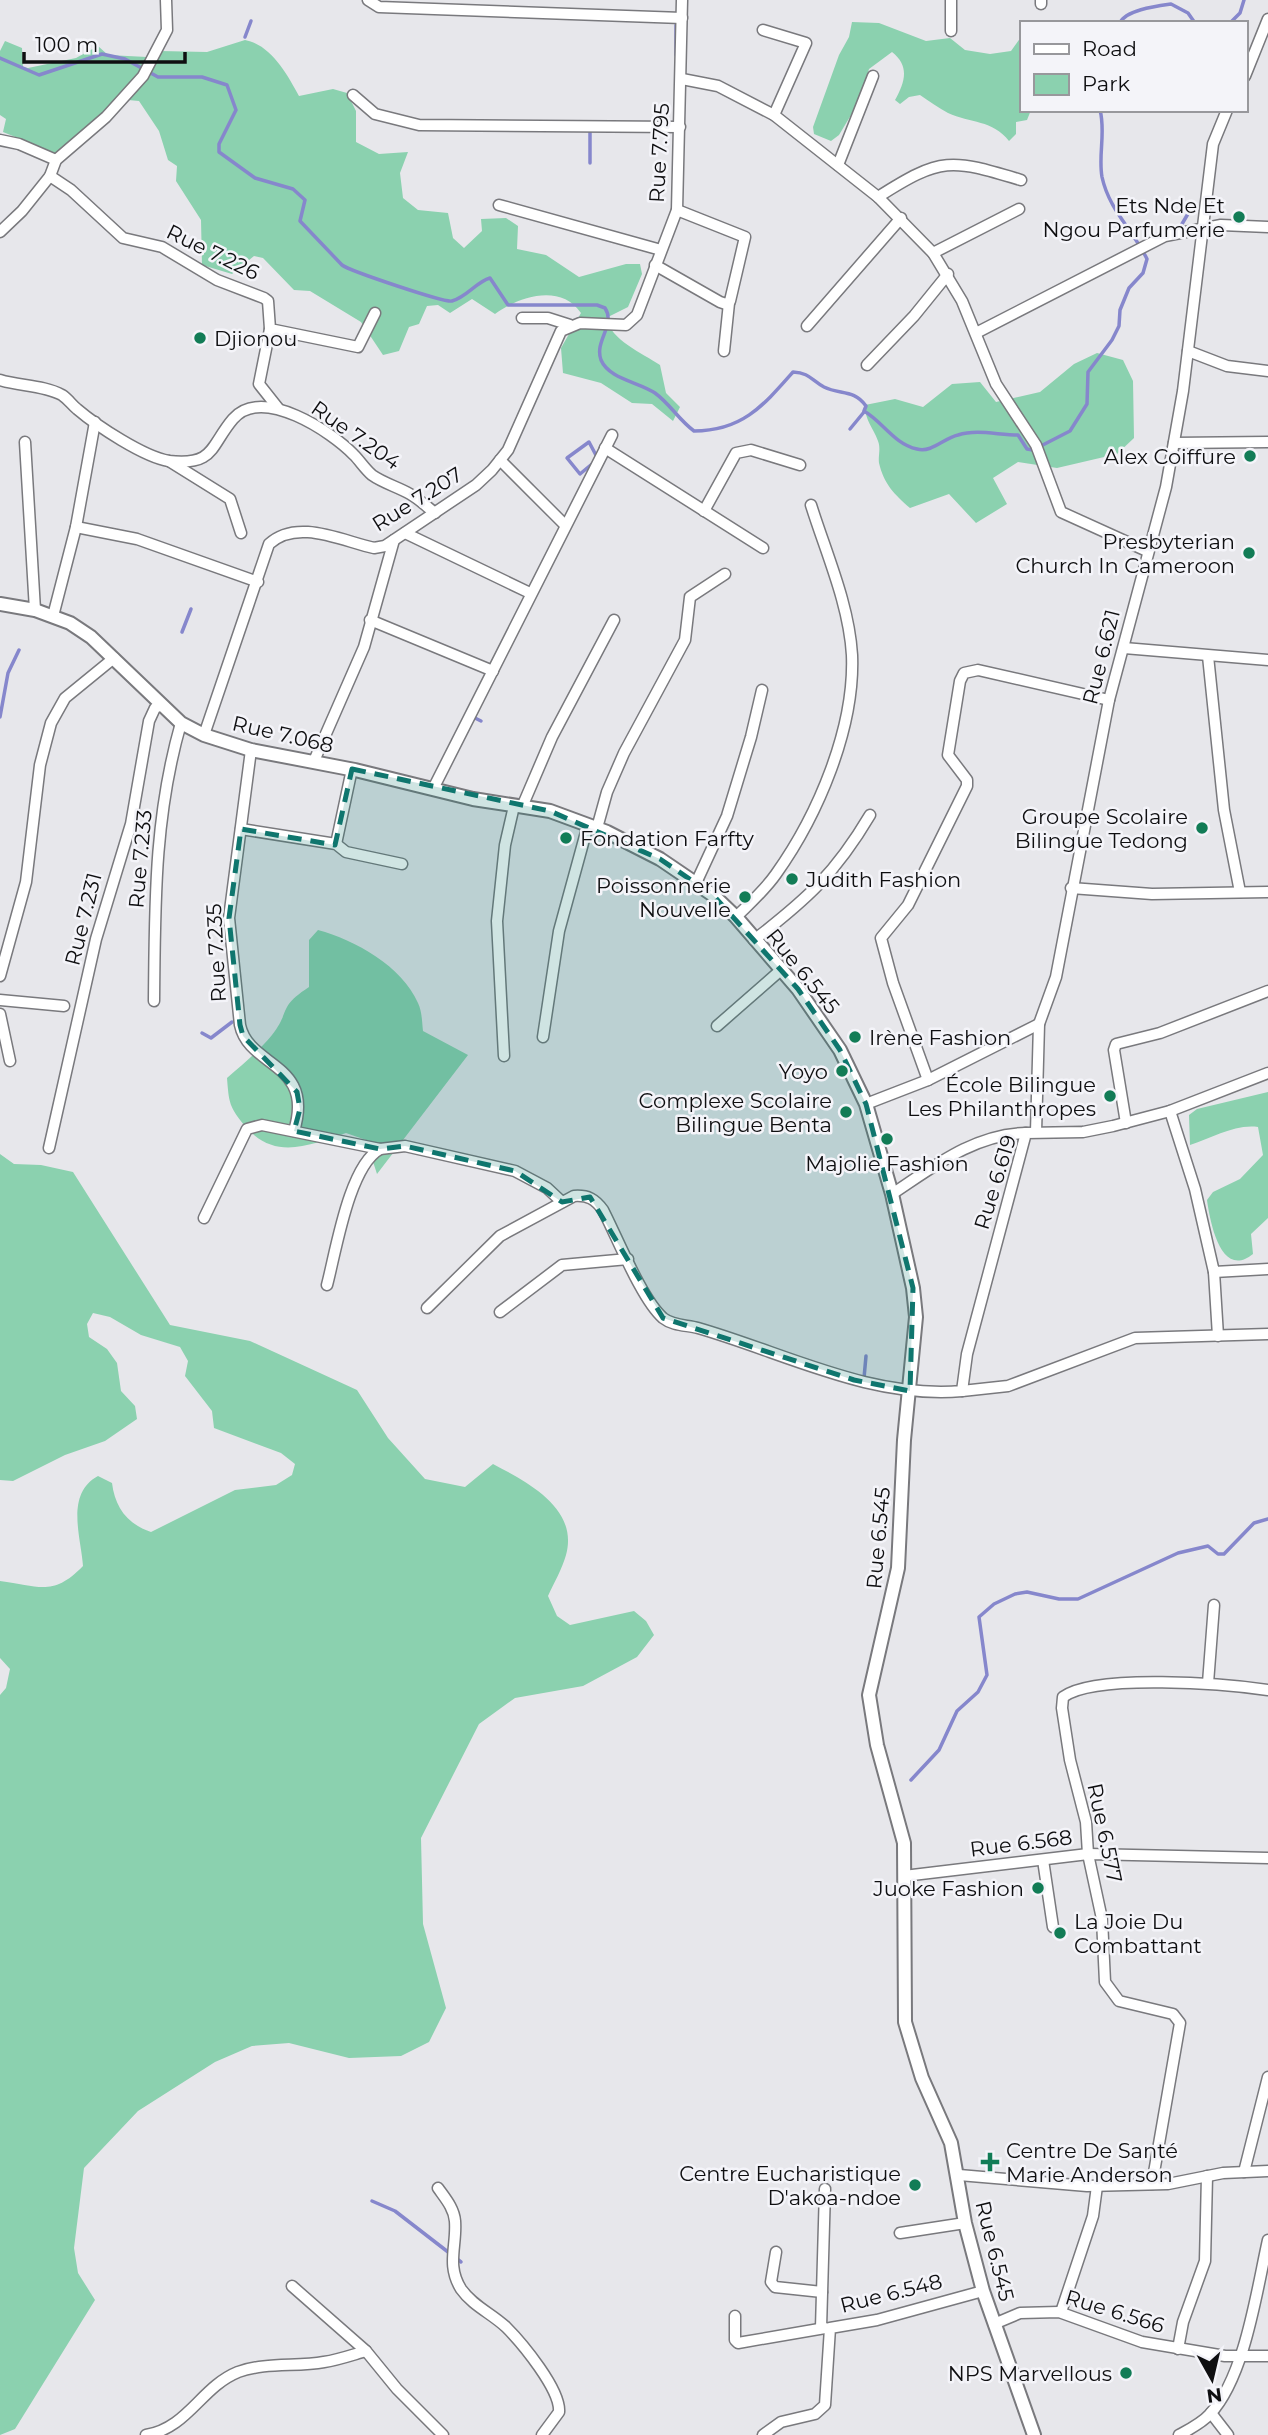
<svg xmlns="http://www.w3.org/2000/svg" width="1268" height="2435" viewBox="0 0 1268 2435" font-family="Montserrat,sans-serif">
	<style>
		.green { fill: #8bd1af }
		.lines { fill: none; stroke-linecap: round; stroke-linejoin: round }
		.stream { stroke: #8687cc; stroke-width: 3.5 }
		.minor-casing { stroke: #79797d; stroke-width: 13 }
		.tertiary-casing { stroke: #79797d; stroke-width: 16 }
		.minor { stroke: #fff; stroke-width: 10 }
		.tertiary { stroke: #fff; stroke-width: 12 }
		.marked { fill: #0f766e; fill-opacity: 0.2; stroke: #0f766e; stroke-width: 5; stroke-dasharray: 14 9; stroke-linejoin: round }
		.poi-dot { fill: #127c56; stroke: #f4f4f9; stroke-width: 2.5 }
		.labels { text-anchor: middle; dominant-baseline: central; stroke-width: 5; stroke-linejoin: round; paint-order: stroke }
		.street-label { font-size: 21px; fill: #0f0f11; stroke: #f4f4f9 }
		.poi-label { font-size: 21px; fill: #0f0f11; stroke: #f4f4f9; text-anchor: end }
	</style>
	<rect width="100%" height="100%" fill="#e7e7eb"/>
	<g class="green">
		<path d="M852,22l27,1 47,18 24,-3 15,12 25,4 21,-3 10,-14v73h10l-4,10 -11,2v12l-7,7c-16,-21 -39,-18 -61,-28 -9,-5 -19,-12 -28,-18l-11,2 -9,7 -5,-4c10,-18 15,-34 -3,-48l-23,17 -9,31 -21,35 -8,6 -17,-7 -1,-7 26,-72 10,-18z"/>
		<path d="M245,40c26,5 42,34 54,56l34,-7 14,4 9,18v31l23,12 29,-2 -8,21 3,25 15,12 30,3 5,25 11,10 18,-17 -1,-12 25,-1 12,8 -1,23 29,6 33,22 47,-13h14l2,10 -14,33 -22,11c5,22 36,35 54,47l6,28 14,14 -7,14 -21,-17 -20,-1 -31,-20 -38,-10 -2,-25 20,-35c-20,-30 -62,-17 -86,1l-23,-15 -22,14 -12,-8 -11,1 -8,18 -10,3 -10,24 -16,4 -22,-33 -51,-31 -16,-1 -31,-32 -9,-2 -22,18 -30,-9 -1,-45 -25,-39 1,-15 -9,-6 -9,-29 -20,-30 -11,-1 -73,53 -52,-21 3,-13 -6,-4v-64l5,-10 17,7 1,19 5,1 48,-10 22,-12 10,9 39,2 13,-6 47,1z"/>
		<path d="M1097,353l26,7 10,21 1,57 -17,16 -60,14 -39,-6 -25,16 14,26 -31,19 -27,-29 -39,14c-16,-14 -26,-24 -31,-45 -1,-8 2,-14 -1,-22 -5,-14 -13,-20 -13,-36l30,-6 28,8 29,-23 28,-2 16,20 44,-10 34,-28z"/>
		<path d="M318,930c37,10 84,36 100,73 4,8 4,19 5,28l45,24 -91,119 -11,-34 -20,-7c-36,12 -71,28 -100,-6 -17,-20 -17,-24 -19,-49 16,-14 32,-27 45,-43 19,-24 5,-27 37,-48v-47z"/>
		<path d="M1268,1092v126l-17,16 2,20c-32,26 -43,-32 -46,-54l6,-8 27,-13 23,-24 -5,-28c-24,-3 -45,11 -68,18l-1,-30 8,-6z"/>
		<path d="M0,1154l14,10 27,1 32,7 97,153 80,16 107,49 31,48 37,41 40,8 28,-23c34,18 86,44 73,91 -4,14 -12,28 -18,41l9,20 13,9 64,-14 12,10 8,14 -17,22 -54,29 -68,12 -36,26 -58,114 2,86 23,84 -17,34 -28,14 -52,2 -60,-15 -37,3 -37,16 -77,49 -54,57 -10,80 4,25 17,27 -80,129 -15,6v-740l6,-7 4,-19 -10,-11v-77c40,5 53,16 83,-15 -2,-29 -18,-72 15,-90l14,7c3,24 15,41 39,49l84,-42 41,-5 16,-10 3,-11 -14,-11 -67,-25 -2,-17 -27,-35 3,-15 -8,-14 -39,-12 -31,-18 -17,-4 -6,11 2,13 18,12 10,14 4,28 14,15 2,13 -32,22 -40,14 -52,26 -13,-1z"/>
	</g>
	<g class="lines">
		<g class="stream">
			<path d="M1120,23c5,-13 37,-17 51,-19l17,9 7,10"/>
			<path d="M1230,23l10,-10 4,-13"/>
			<path d="M245,37l6,-16"/>
			<path d="M676,55v-30"/>
			<path d="M0,58l39,17 63,-21 23,5 33,18h44l25,8 9,25 -17,34v8l36,26 38,11 12,11 -5,21 42,44c8,6 103,38 110,36 15,-4 24,-19 38,-23l18,27h89l8,3c11,17 -11,33 -4,52 8,19 38,22 54,33 15,11 24,27 39,38 48,0 69,-25 99,-59 17,1 18,8 31,15 16,8 30,2 42,19l-2,5c19,11 30,33 53,38 15,4 27,-11 41,-14 19,-6 40,0 60,0l9,14 6,1 37,-19 17,-27 1,-32 24,-32 7,-14 1,-16 9,-22 14,-15 4,-14c-14,-29 -38,-49 -45,-82 -4,-22 4,-45 -2,-67"/>
			<path d="M590,163v-34"/>
			<path d="M1179,229l13,-22"/>
			<path d="M850,429l14,-17"/>
			<path d="M589,442l9,17 -18,15 -13,-16z"/>
			<path d="M182,632l9,-23"/>
			<path d="M0,717l8,-44 11,-23"/>
			<path d="M475,718l6,3"/>
			<path d="M202,1033l9,5 21,-16"/>
			<path d="M864,1378l2,-22"/>
			<path d="M911,1780l28,-30 18,-39 21,-19 9,-17 -8,-58 15,-13 21,-10 12,-2 32,7h19l100,-46 30,-7 10,8h6l30,-31 14,-4"/>
			<path d="M372,2201l23,10 66,51"/>
		</g>
		<defs>
			<g id="minor">
				<path d="M368,0l11,7 303,11"/>
				<path d="M1041,0v4"/>
				<path d="M763,30l43,13 -32,72"/>
				<path d="M951,31v-31"/>
				<path d="M1245,76l23,-57"/>
				<path d="M682,79l36,7 56,29 104,82 55,56 29,48 34,83 40,61 25,67 86,39"/>
				<path d="M353,95l22,19 44,11 261,2"/>
				<path d="M0,140l19,4 37,16"/>
				<path d="M838,165l35,-89"/>
				<path d="M50,176l21,14 52,48 39,9 55,33 47,18 4,3 2,28 88,18 17,-34"/>
				<path d="M878,197c64,-41 73,-38 143,-17"/>
				<path d="M499,205l162,45"/>
				<path d="M0,232l22,-21 28,-35 6,-16 50,-43 37,-41 24,-46 -1,-30"/>
				<path d="M933,253l86,-44"/>
				<path d="M655,265l65,37 6,2 4,-3 15,-64 -68,-27"/>
				<path d="M522,318h26l22,7"/>
				<path d="M807,326l94,-108"/>
				<path d="M270,329l-11,55 19,24"/>
				<path d="M976,333l189,-97 56,-11 47,2"/>
				<path d="M724,351l5,-48"/>
				<path d="M1188,351l39,15 41,5"/>
				<path d="M867,365l47,-49 34,-42"/>
				<path d="M0,380c19,6 44,5 62,15 6,4 10,10 15,14 20,17 67,48 92,52 46,5 41,-15 64,-42 29,-34 99,13 121,36 6,6 11,14 18,20 11,8 26,12 38,19 9,5 17,13 25,19"/>
				<path d="M25,442l10,168"/>
				<path d="M1174,443l94,-1"/>
				<path d="M605,448l158,100"/>
				<path d="M500,460l65,65"/>
				<path d="M169,461l61,38 11,34"/>
				<path d="M704,511l32,-58 15,-3 49,15"/>
				<path d="M76,527l61,12 121,43"/>
				<path d="M405,533l125,60"/>
				<path d="M53,616l23,-89 19,-105"/>
				<path d="M370,620l123,51"/>
				<path d="M1124,648l144,12"/>
				<path d="M1208,656l16,154 16,82"/>
				<path d="M204,735l65,-191c28,-26 73,-3 105,4l11,-2 91,-61 16,-15 16,-20 53,-119 19,-8 46,2 11,-10 40,-105 5,-210"/>
				<path d="M251,750l-22,168 11,107c9,43 75,37 54,106"/>
				<path d="M314,761l50,-114 30,-107"/>
				<path d="M434,787l178,-352"/>
				<path d="M522,807l30,-70 62,-117"/>
				<path d="M597,828l10,-36 17,-39 61,-113 5,-43 35,-23"/>
				<path d="M241,829l95,15 10,8 56,12"/>
				<path d="M336,844l16,-75"/>
				<path d="M696,883l31,-67 24,-79 11,-47"/>
				<path d="M1071,888l81,6 116,-2"/>
				<path d="M736,917c13,-13 29,-27 40,-43 42,-59 79,-146 76,-219 -3,-51 -26,-102 -41,-150"/>
				<path d="M754,940c53,-41 81,-66 116,-125"/>
				<path d="M0,976l26,-94 14,-117 11,-42 14,-25 49,-40"/>
				<path d="M0,1000l64,6"/>
				<path d="M154,1001c1,-97 0,-184 27,-278"/>
				<path d="M0,1014l10,47"/>
				<path d="M717,1026l65,-57"/>
				<path d="M543,1037l16,-106 29,-106"/>
				<path d="M504,1056l-7,-135 8,-76 9,-39"/>
				<path d="M928,1080l-35,-97 -12,-45 27,-33 59,-119v-6l-19,-25 12,-74 4,-8 14,-3 131,30"/>
				<path d="M866,1104l62,-24 111,-56"/>
				<path d="M1170,1111l25,78 19,83 54,-3"/>
				<path d="M1126,1123l-12,-73 2,-6 44,-11 108,-42"/>
				<path d="M1036,1132l3,-108 17,-47 53,-277 57,-213 17,-96 30,-247 14,-34"/>
				<path d="M49,1148l47,-209 35,-115 18,-103 6,-13 7,-3"/>
				<path d="M892,1194c41,-27 82,-60 134,-61"/>
				<path d="M204,1218l43,-89 15,-4 118,24 25,-3 110,25 32,17 15,14"/>
				<path d="M1214,1272l4,64"/>
				<path d="M327,1285c9,-34 22,-119 53,-136"/>
				<path d="M427,1308l73,-72 74,-40c14,-1 21,3 29,14 14,27 39,90 60,108 10,8 24,7 35,10 87,25 172,71 264,63l5,-37 59,-221 57,-1 30,-6 57,-15 98,-38"/>
				<path d="M500,1312l62,-47 66,-6"/>
				<path d="M962,1391l46,-5 127,-48 133,-4"/>
				<path d="M1208,1683l6,-78"/>
				<path d="M1043,1860l10,67"/>
				<path d="M904,1876l184,-22 180,4"/>
				<path d="M1244,2172l24,-95"/>
				<path d="M959,2175l128,11 81,-2 55,-11 45,-2"/>
				<path d="M1152,2184l28,-161 -7,-9 -54,-13 -14,-19 -3,-63 -14,-65 -2,-32 -16,-62 -8,-52 1,-11c32,-24 164,-13 205,-7"/>
				<path d="M438,2188c7,10 16,20 17,33 2,25 -9,44 6,68 12,17 30,24 45,38 16,16 55,63 53,85l-17,23"/>
				<path d="M900,2233l65,-10"/>
				<path d="M776,2252l-5,30 4,5 47,5"/>
				<path d="M292,2286l74,65 31,38 46,46"/>
				<path d="M1061,2312l32,-96 4,-30"/>
				<path d="M735,2316v24l3,3 87,-15"/>
				<path d="M994,2324l26,-11 39,-1 83,30 83,14h43"/>
				<path d="M821,2328l4,-139"/>
				<path d="M1178,2349l5,-27 22,-61 2,-85"/>
				<path d="M1211,2413l17,22"/>
				<path d="M146,2435c42,-7 55,-48 92,-63 28,-10 58,-5 86,-10 14,-2 28,-7 42,-11"/>
				<path d="M763,2435l18,-13 34,-8 10,-9 5,-77 47,-8 106,-29"/>
				<path d="M1179,2435c11,-6 23,-12 31,-21 35,-37 47,-125 58,-174"/>
			</g>
			<path id="tertiary" d="M0,604l35,6 35,13 21,14 90,86 23,12 47,15 104,20 118,29 77,12 57,21 53,27 53,36 23,22 62,72 42,61 26,54 26,90 21,94 3,29 -12,123 -6,128 -29,127 8,50 27,98 1,179 17,56 29,65 14,80 18,68 51,144"/>
		</defs>
		<use href="#minor" class="minor-casing"/>
		<use href="#tertiary" class="tertiary-casing"/>
		<use href="#minor" class="minor"/>
		<use href="#tertiary" class="tertiary"/>
	</g>
	<path class="marked" d="M352,769l198,42 110,48 53,36 85,94 42,61 26,54 47,184 -3,103 -56,-11 -191,-62 -73,-121 -28,5 -47,-31 -110,-25 -25,3 -86,-18 6,-22 -3,-17 -54,-56 -3,-11 -11,-107 12,-89 94,16z"/>
	<g class="poi-dot">
		<circle cx="1239" cy="217" r="7"/>
		<circle cx="200" cy="338" r="7"/>
		<circle cx="1250" cy="456" r="7"/>
		<circle cx="1249" cy="553" r="7"/>
		<circle cx="1202" cy="828" r="7"/>
		<circle cx="566" cy="838" r="7"/>
		<circle cx="792" cy="879" r="7"/>
		<circle cx="745" cy="897" r="7"/>
		<circle cx="855" cy="1037" r="7"/>
		<circle cx="842" cy="1071" r="7"/>
		<circle cx="1110" cy="1096" r="7"/>
		<circle cx="846" cy="1112" r="7"/>
		<circle cx="887" cy="1139" r="7"/>
		<circle cx="1038" cy="1888" r="7"/>
		<circle cx="1060" cy="1933" r="7"/>
		<path d="M986.5 2151.5h7v7h7v7h-7v7h-7v-7h-7v-7h7z"/>
		<circle cx="915" cy="2185" r="7"/>
		<circle cx="1126" cy="2373" r="7"/>
	</g>
	<g class="labels">
		<g class="street-label">
			<text transform="translate(659 153) rotate(-87)">Rue 7.795</text>
			<text transform="translate(213 252) rotate(26)">Rue 7.226</text>
			<text transform="translate(356 435) rotate(35)">Rue 7.204</text>
			<text transform="translate(417 499) rotate(-32)">Rue 7.207</text>
			<text transform="translate(1101 657) rotate(-76)">Rue 6.621</text>
			<text transform="translate(283 734) rotate(13)">Rue 7.068</text>
			<text transform="translate(140 859) rotate(-85)">Rue 7.233</text>
			<text transform="translate(83 919) rotate(-76)">Rue 7.231</text>
			<text transform="translate(216 953) rotate(-93)">Rue 7.235</text>
			<text transform="translate(803 971) rotate(51)">Rue 6.545</text>
			<text transform="translate(995 1182) rotate(-73)">Rue 6.619</text>
			<text transform="translate(878 1538) rotate(-85)">Rue 6.545</text>
			<text transform="translate(1105 1833) rotate(78)">Rue 6.577</text>
			<text transform="translate(1021 1843) rotate(-7)">Rue 6.568</text>
			<text transform="translate(995 2251) rotate(76)">Rue 6.545</text>
			<text transform="translate(891 2293) rotate(-14)">Rue 6.548</text>
			<text transform="translate(1115 2311) rotate(17)">Rue 6.566</text>
		</g>
		<g class="poi-label">
			<text x="1225" y="205">Ets Nde Et<tspan x="1225" dy="24">Ngou Parfumerie</tspan></text>
			<text x="214" y="338" text-anchor="start">Djionou</text>
			<text x="1236" y="456">Alex Coiffure</text>
			<text x="1235" y="541">Presbyterian<tspan x="1235" dy="24">Church In Cameroon</tspan></text>
			<text x="1188" y="816">Groupe Scolaire<tspan x="1188" dy="24">Bilingue Tedong</tspan></text>
			<text x="580" y="838" text-anchor="start">Fondation Farfty</text>
			<text x="806" y="879" text-anchor="start">Judith Fashion</text>
			<text x="731" y="885">Poissonnerie<tspan x="731" dy="24">Nouvelle</tspan></text>
			<text x="869" y="1037" text-anchor="start">Irène Fashion</text>
			<text x="828" y="1071">Yoyo</text>
			<text x="1096" y="1084">École Bilingue<tspan x="1096" dy="24">Les Philanthropes</tspan></text>
			<text x="832" y="1100">Complexe Scolaire<tspan x="832" dy="24">Bilingue Benta</tspan></text>
			<text x="887" y="1163" text-anchor="middle">Majolie Fashion</text>
			<text x="1024" y="1888">Juoke Fashion</text>
			<text x="1074" y="1921" text-anchor="start">La Joie Du<tspan x="1074" dy="24">Combattant</tspan></text>
			<text x="1006" y="2150" text-anchor="start">Centre De Santé<tspan x="1006" dy="24">Marie Anderson</tspan></text>
			<text x="901" y="2173">Centre Eucharistique<tspan x="901" dy="24">D'akoa-ndoe</tspan></text>
			<text x="1112" y="2373">NPS Marvellous</text>
		</g>
	</g>
	<rect x="1020" y="21" width="228" height="91" fill="#f4f4f9" stroke="#98989c" stroke-width="2"/>
	<rect x="1034" y="44" width="35" height="10" fill="#ffffff" stroke="#98989c" stroke-width="2"/>
	<text x="1082" y="56" font-size="21" fill="#0f0f11">Road</text>
	<rect x="1034" y="74" width="35" height="21" fill="#8bd1af" stroke="#98989c" stroke-width="2"/>
	<text x="1082" y="91" font-size="21" fill="#0f0f11">Park</text>
	<g transform="translate(1212 2379) rotate(172)" stroke="#f4f4f9" stroke-width="5" paint-order="stroke">
	<path d="M0-5L12 26L0 18L-12 26Z" fill="#0f0f11"/>
	<text y="-10" font-size="19" font-weight="bold" text-anchor="middle" fill="#0f0f11">N</text>
	</g>
	<path d="M24 52v10h161v-10" fill="none" stroke="#0f0f11" stroke-width="3.5"/>
	<text x="35" y="52" font-size="21" fill="#0f0f11" stroke="#f4f4f9" stroke-width="5" paint-order="stroke">100 m</text>
</svg>
